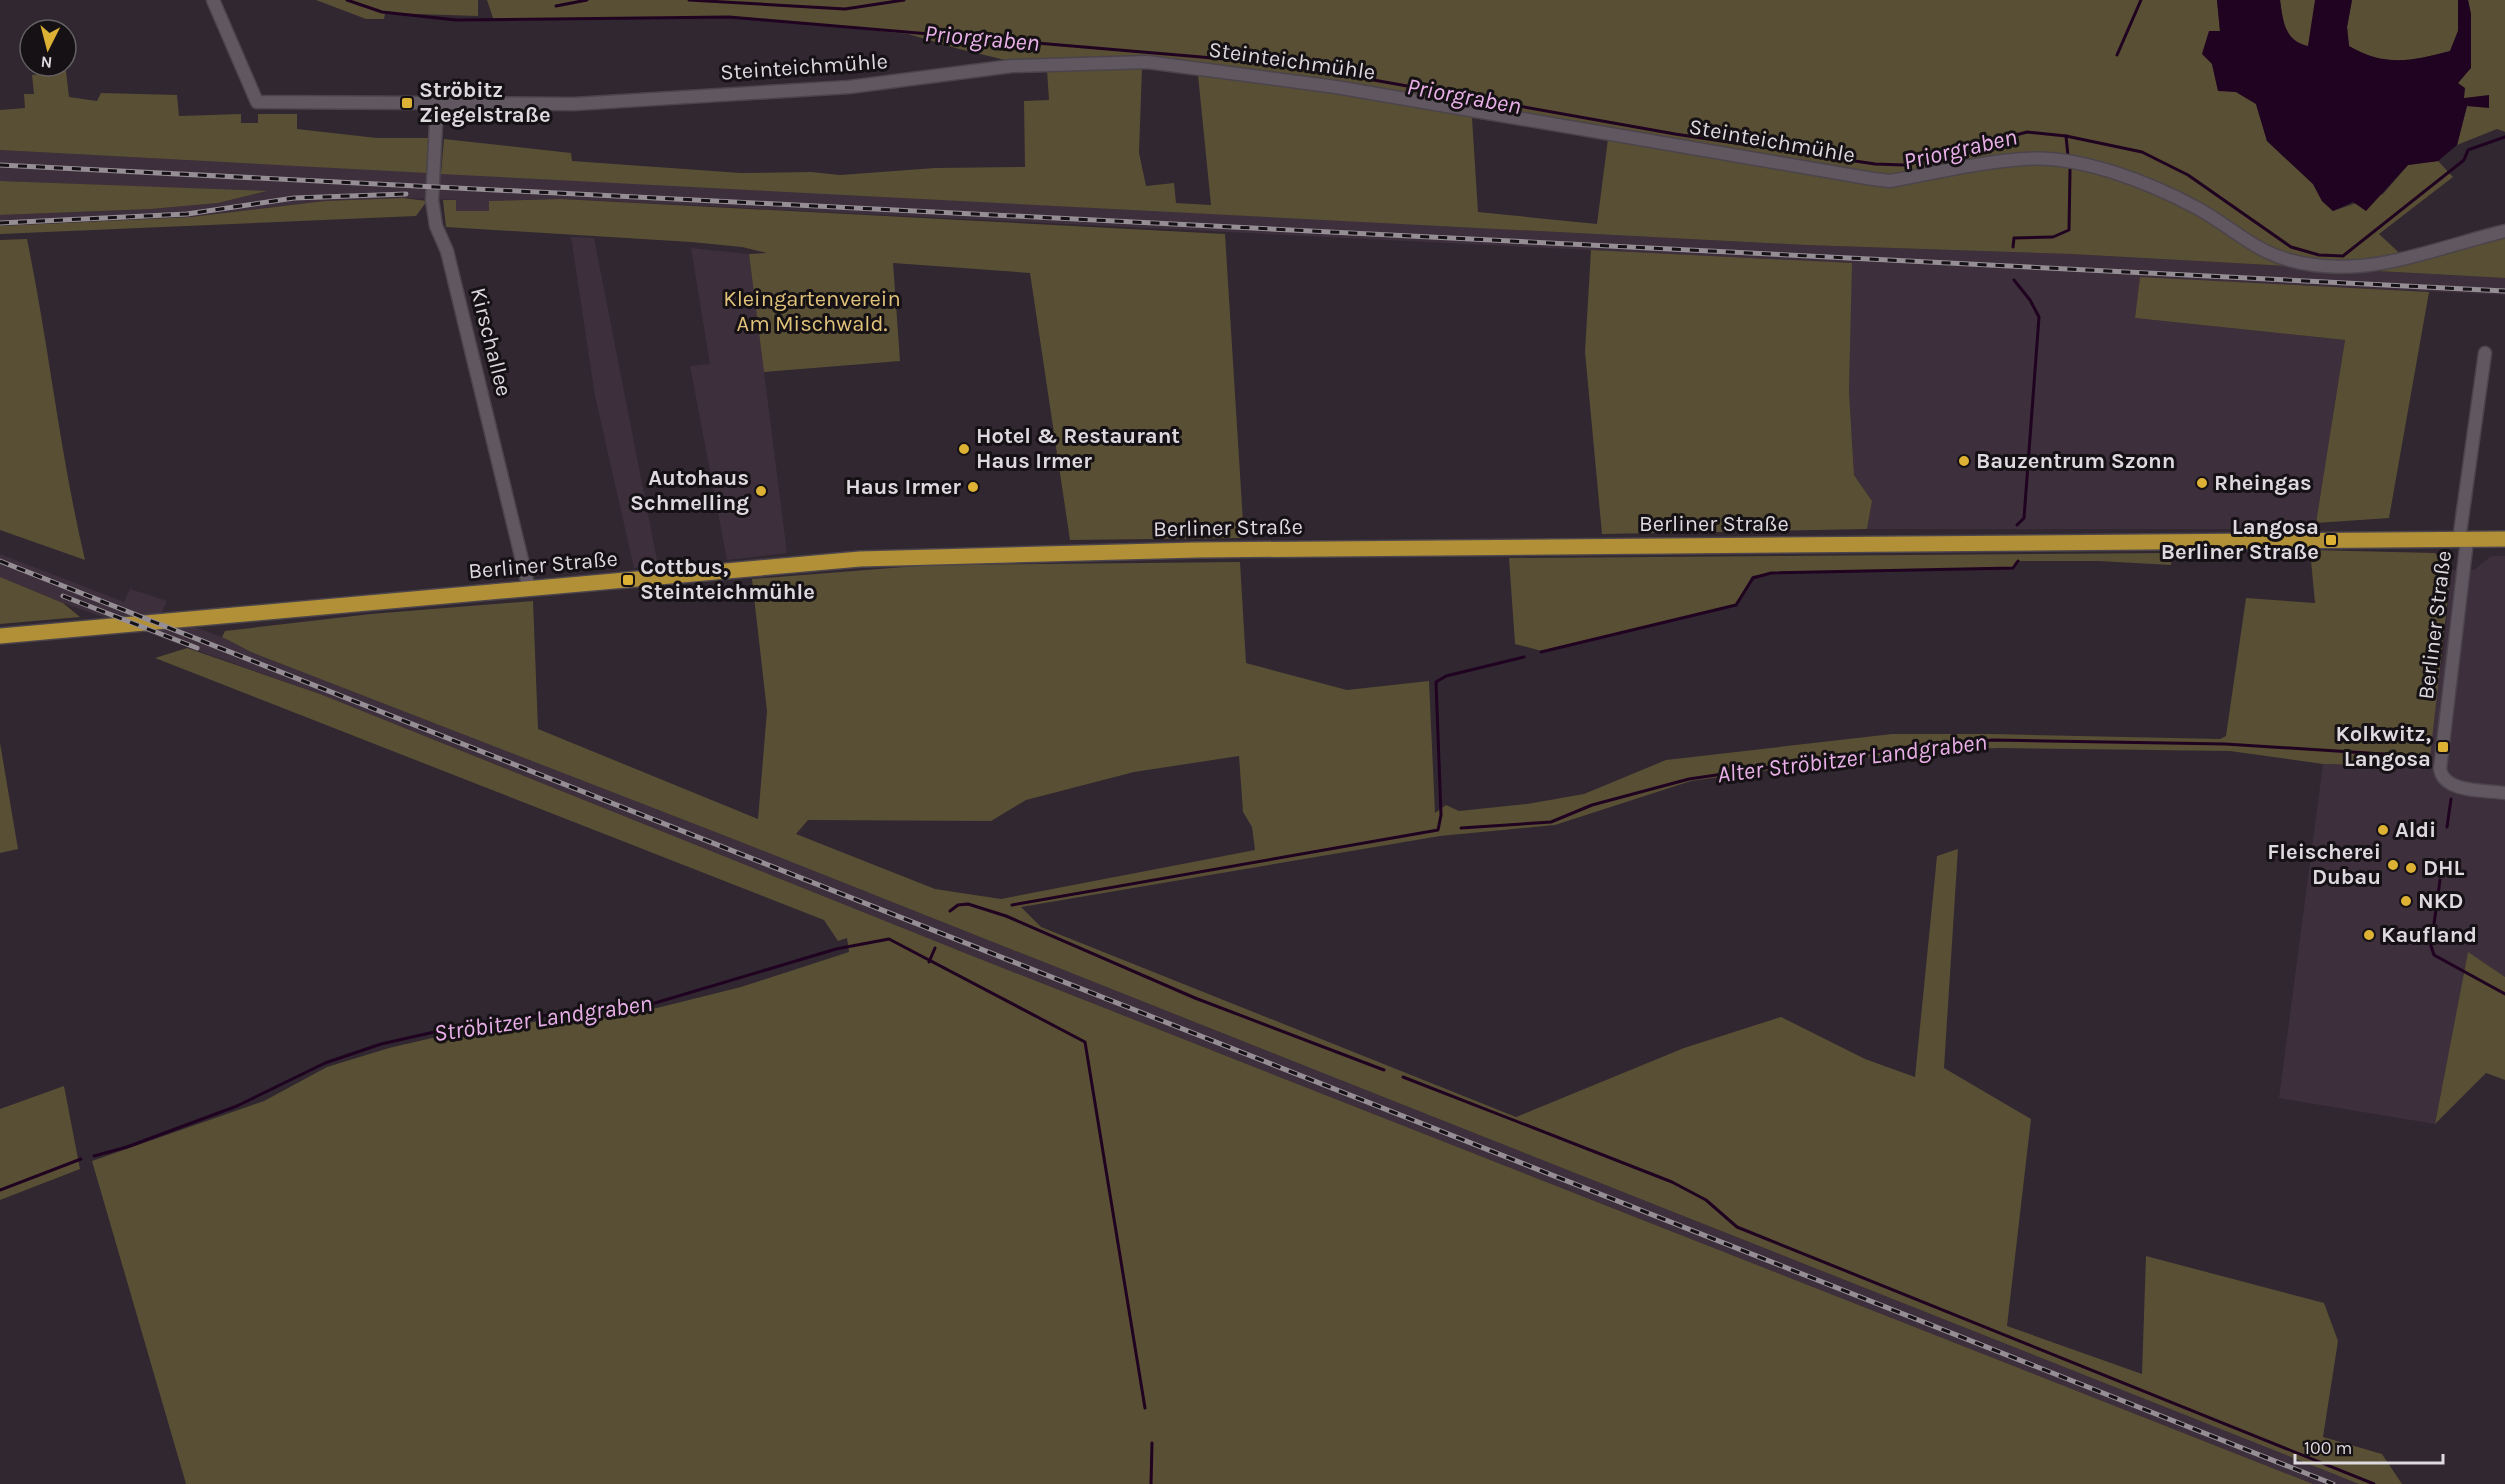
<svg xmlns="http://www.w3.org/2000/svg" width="2505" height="1484" viewBox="0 0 2505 1484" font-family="Karla,sans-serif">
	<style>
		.built { fill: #3d2f3c }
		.green { fill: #594f34; fill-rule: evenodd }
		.water { fill: #200320 }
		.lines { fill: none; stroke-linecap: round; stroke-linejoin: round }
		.stream { stroke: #200320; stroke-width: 3 }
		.minor-casing { stroke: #4b444b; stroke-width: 15 }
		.major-casing { stroke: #4b444b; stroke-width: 18 }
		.minor { stroke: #615760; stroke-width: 12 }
		.major { stroke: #b19038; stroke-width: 15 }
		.rail-casing { stroke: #958e95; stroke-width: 5 }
		.rail { stroke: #151115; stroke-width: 3; stroke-dasharray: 9; stroke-linecap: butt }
		.poi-dot { fill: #ddb133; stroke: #151115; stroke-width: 2 }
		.labels { text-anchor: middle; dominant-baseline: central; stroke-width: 6; stroke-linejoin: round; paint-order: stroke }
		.street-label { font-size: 22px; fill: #ded9de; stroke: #151115 }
		.poi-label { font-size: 22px; font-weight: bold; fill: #ded9de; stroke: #151115; text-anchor: start }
		.park-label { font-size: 22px; fill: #e0c279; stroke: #151115 }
		.water-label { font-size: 24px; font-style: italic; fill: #e9b0e8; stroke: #151115 }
	</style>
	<rect width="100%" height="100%" fill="#302730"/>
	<g class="built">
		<path d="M0,150l1805,95 266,9 434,24v17l-365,-17 -5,40 210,22 -29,183 -33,6h-416l5,-28 -18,-26 -5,-84 2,-128 -1290,-64 -72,2v10h-33v-11l-53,-2 -78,3 -134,16 -191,9v-11l151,-6 67,-6 47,-11 -265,-11z"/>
		<path d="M571,237l23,1 64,327 -24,3 -39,-172z"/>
		<path d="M691,248l58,6 38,299 -60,7 -37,-194 20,-2z"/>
		<path d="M0,554l124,48 6,-13 37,12 -6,14 61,22 29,15 490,190 1618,642h-46l-1348,-531 -645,-259 -257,-91 -63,-26z"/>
		<path d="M2491,556h14v421l-37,-24 -33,171 -156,-26 44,-334 96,2 24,-108 8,-88h23z"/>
	</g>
	<g class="green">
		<path d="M316,0h162v16l-93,-3 -1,6h-18z"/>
		<path d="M487,0h1730l3,32 -8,32 6,26 18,2 20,12 11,37 46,43 9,17 11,10 50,-17 25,-29 30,-4 15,16 -74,57 29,27 97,-28v45l-434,-24 -266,-9 -1364,-71 3,-35 127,14 1,8 169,12 70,-1 29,3 95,-7 90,-1 -1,-66 25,-1 -2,-30 -88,-21 -51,-15 -179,-18 -235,5zM1142,68l56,7 13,130 -35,-2 -2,-20 -28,3 -7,-33zM1472,118l136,21 -11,85 -119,-12z"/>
		<path d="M2280,0h36l-8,47c-24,-6 -25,-26 -28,-47z"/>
		<path d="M2352,0h106v31l-8,20c-38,10 -65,17 -101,-5l-2,-19z"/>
		<path d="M2468,0h37v132l-8,-3 -40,16 10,-39 22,1 -26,-9 -5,-15 13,-16v-53z"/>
		<path d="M66,71l3,26 28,4 4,-8 76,2 2,21 62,-2v9h17v-9h39v15l80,9h53l-3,35 -427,-23v-40l25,-2 -1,-14h10l-2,-19z"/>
		<path d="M0,181l267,10 -49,12 -67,6 -151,6z"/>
		<path d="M403,198l24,3 -11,15 -416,18v-8l191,-9 134,-16z"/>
		<path d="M561,199l664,35 19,304 -174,2 -40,-267 -137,-10 7,98 -136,11 -15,-118 18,-1 -25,-6 -51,-5 -245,-15 -3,-27h13v11h33v-10z"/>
		<path d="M27,239c22,107 33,215 58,321l-85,-30v-290z"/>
		<path d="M1591,250l261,13 -3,128 5,84 18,26 -5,28 -265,5 -17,-182z"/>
		<path d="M2140,277l289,15 -40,226 -73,5 29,-183 -210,-22z"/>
		<path d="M2310,550l125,3 16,17 -21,187 -11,9 -96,-2 -93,-13 -231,-3 -88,3 -220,30 -136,44 -115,11 -419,71 20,20 475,190 168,-69 97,-31 84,42 50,18 22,-221 21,-7 -14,219 87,51 -24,207 135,48 4,-118 178,47 14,38 -15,96 59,17 20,30h-43l-1618,-642 -490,-190 -29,-15 3,-6 146,-17 162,-13 5,128 220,90 9,-108 -15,-132 177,-14 311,-3 6,101 101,27 82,-9 6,132 11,-8 13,6 68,-7 57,-10 82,-34 226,-26h100l228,5 6,-3 20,-138 69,5zM1239,756l4,56 9,15 3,23 -254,49 -66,-10 -139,-55 12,-14 183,1 35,-21 108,-28z"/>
		<path d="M2172,553l-1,12 -72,-4h-80l-6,7 -242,5 -19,3 -16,29 -194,46 -27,-7 -6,-86z"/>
		<path d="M0,577l63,26 17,14 -80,7z"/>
		<path d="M187,648l133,46 645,259 1348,531h-2127l-94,-323 172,-60 63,-34 62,-19 82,-19 186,-21 84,-21 108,-35 -2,-14 -9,3 -14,-21 -669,-262z"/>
		<path d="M0,743l18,106 -18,4z"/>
		<path d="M2468,952l37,25v103l-19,-7 -51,51z"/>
		<path d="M64,1086l16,83 -80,31v-91z"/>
	</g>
	<path class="water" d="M2217,0h63c3,20 4,41 28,46l7,-46h37l-5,27 2,19c35,21 64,15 101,5l8,-20v-31h10l3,14v54l-13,15 7,5 -1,10 25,-3v13l-22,-2 -10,39 -19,16 -30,4 -42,46 -13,-9 -20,9 -11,-10 -9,-17 -46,-43 -11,-37 -20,-12 -18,-1 -6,-27 -10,-10 7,-23h11z"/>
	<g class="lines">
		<g class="stream">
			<path d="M347,0l35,12 74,8 273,-3 555,47 391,70 200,30 29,1 123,-33 39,4 76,16 46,23 103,72 28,8 24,1 121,-96 4,-10 37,-13"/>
			<path d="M689,0l156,9 59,-9"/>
			<path d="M556,6l31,-6"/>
			<path d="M2117,55l24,-55"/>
			<path d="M2066,136l2,20"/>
			<path d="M2013,247l1,-9 39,-1 16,-7 1,-60"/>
			<path d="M2014,280l16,20 9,17 -15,201 -7,7"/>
			<path d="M1541,652l195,-47 17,-27 18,-5 242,-5 5,-7"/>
			<path d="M2447,827l4,-28"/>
			<path d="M1461,828l90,-6 41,-17 97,-26 220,-32 84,-7 232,4 205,13"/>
			<path d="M2440,880l-9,66 3,9 71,39"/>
			<path d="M1012,905l426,-75 3,-15 -5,-133 10,-6 78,-19"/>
			<path d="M950,911l8,-6 10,-1 38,12 189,82 189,72"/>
			<path d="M929,962l6,-14"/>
			<path d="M1403,1077l269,105 34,18 31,27 637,257"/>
			<path d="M94,1156l33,-9 110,-41 88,-43 56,-19 89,-20 185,-21 181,-54 53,-10 196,103 60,366"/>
			<path d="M0,1190l81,-31"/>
			<path d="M1151,1484l1,-41"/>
		</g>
		<defs>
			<g id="minor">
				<path d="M213,0l44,102 317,2 275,-17 163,-21 135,-4 189,25 537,92 17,2c44,-8 89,-19 134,-22 54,-5 127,24 173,49 45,25 61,50 117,57 66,9 128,-19 191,-34"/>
				<path d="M437,104l-5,96 4,26 11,25 82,338"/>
				<path d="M2459,540l26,-187"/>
				<path d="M2467,540l-27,229c4,24 45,21 65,24"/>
			</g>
			<path id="major" d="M0,636l860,-77 336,-9 1309,-11"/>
		</defs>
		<use href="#minor" class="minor-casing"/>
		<use href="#major" class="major-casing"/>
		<use href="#minor" class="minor"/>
		<use href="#major" class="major"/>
		<defs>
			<g id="rail">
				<path d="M0,165l2505,126"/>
				<path d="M0,223l187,-9 107,-16 112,-4"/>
				<path d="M0,561l2333,923"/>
				<path d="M63,596l134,52"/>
			</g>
		</defs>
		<use href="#rail" class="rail-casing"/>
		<use href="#rail" class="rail"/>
	</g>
	<g class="poi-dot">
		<rect x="401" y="97" width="12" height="12" rx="3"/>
		<circle cx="964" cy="449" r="6"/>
		<circle cx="1964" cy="461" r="6"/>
		<circle cx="2202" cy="483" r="6"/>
		<circle cx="973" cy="487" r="6"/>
		<circle cx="761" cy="491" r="6"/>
		<rect x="2325" y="534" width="12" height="12" rx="3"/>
		<rect x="622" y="574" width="12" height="12" rx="3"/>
		<rect x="2437" y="741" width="12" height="12" rx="3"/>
		<circle cx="2383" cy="830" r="6"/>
		<circle cx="2393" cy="865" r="6"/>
		<circle cx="2411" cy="868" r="6"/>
		<circle cx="2406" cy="901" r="6"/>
		<circle cx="2369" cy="935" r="6"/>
	</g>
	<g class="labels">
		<g class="street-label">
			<text transform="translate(1292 61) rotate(8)">Steinteichmühle</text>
			<text transform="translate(804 67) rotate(-4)">Steinteichmühle</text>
			<text transform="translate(1772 141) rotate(10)">Steinteichmühle</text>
			<text transform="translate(491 342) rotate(76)">Kirschallee</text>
			<text x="1714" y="524">Berliner Straße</text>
			<text transform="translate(1228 528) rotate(-1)">Berliner Straße</text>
			<text transform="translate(543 565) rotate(-5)">Berliner Straße</text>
			<text transform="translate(2435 625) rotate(-83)">Berliner Straße</text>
		</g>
		<g class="poi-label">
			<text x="419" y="90">Ströbitz<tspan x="419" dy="25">Ziegelstraße</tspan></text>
			<text x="976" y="436">Hotel &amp; Restaurant<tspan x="976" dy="25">Haus Irmer</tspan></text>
			<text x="1976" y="461">Bauzentrum Szonn</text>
			<text x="749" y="478" text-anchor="end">Autohaus<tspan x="749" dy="25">Schmelling</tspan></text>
			<text x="2214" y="483">Rheingas</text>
			<text x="961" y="487" text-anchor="end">Haus Irmer</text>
			<text x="2319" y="527" text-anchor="end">Langosa<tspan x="2319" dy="25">Berliner Straße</tspan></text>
			<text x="640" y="567">Cottbus,<tspan x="640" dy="25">Steinteichmühle</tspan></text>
			<text x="2431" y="734" text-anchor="end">Kolkwitz,<tspan x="2431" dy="25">Langosa</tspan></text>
			<text x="2395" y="830">Aldi</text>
			<text x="2381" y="852" text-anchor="end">Fleischerei<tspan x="2381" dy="25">Dubau</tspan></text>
			<text x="2423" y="868">DHL</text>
			<text x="2418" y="901">NKD</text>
			<text x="2381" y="935">Kaufland</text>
		</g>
		<g class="park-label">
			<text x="812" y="299">Kleingartenverein<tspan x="812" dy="25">Am Mischwald.</tspan></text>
		</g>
		<g class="water-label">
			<text transform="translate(982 38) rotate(5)">Priorgraben</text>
			<text transform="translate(1464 96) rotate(10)">Priorgraben</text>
			<text transform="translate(1960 149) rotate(-13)">Priorgraben</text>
			<text transform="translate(1852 758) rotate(-7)">Alter Ströbitzer Landgraben</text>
			<text transform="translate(543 1018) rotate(-8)">Ströbitzer Landgraben</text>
		</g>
	</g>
	<g transform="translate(48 48) rotate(186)"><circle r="28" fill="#151115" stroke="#656165" stroke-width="1.5"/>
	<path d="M0-4.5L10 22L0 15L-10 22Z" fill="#ddb133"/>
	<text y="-9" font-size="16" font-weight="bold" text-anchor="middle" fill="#ded9de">N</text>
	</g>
	<path d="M2295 1454v9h148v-9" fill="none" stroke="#ded9de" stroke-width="3"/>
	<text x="2304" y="1454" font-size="18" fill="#ded9de" stroke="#151115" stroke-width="4.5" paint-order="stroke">100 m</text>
</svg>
